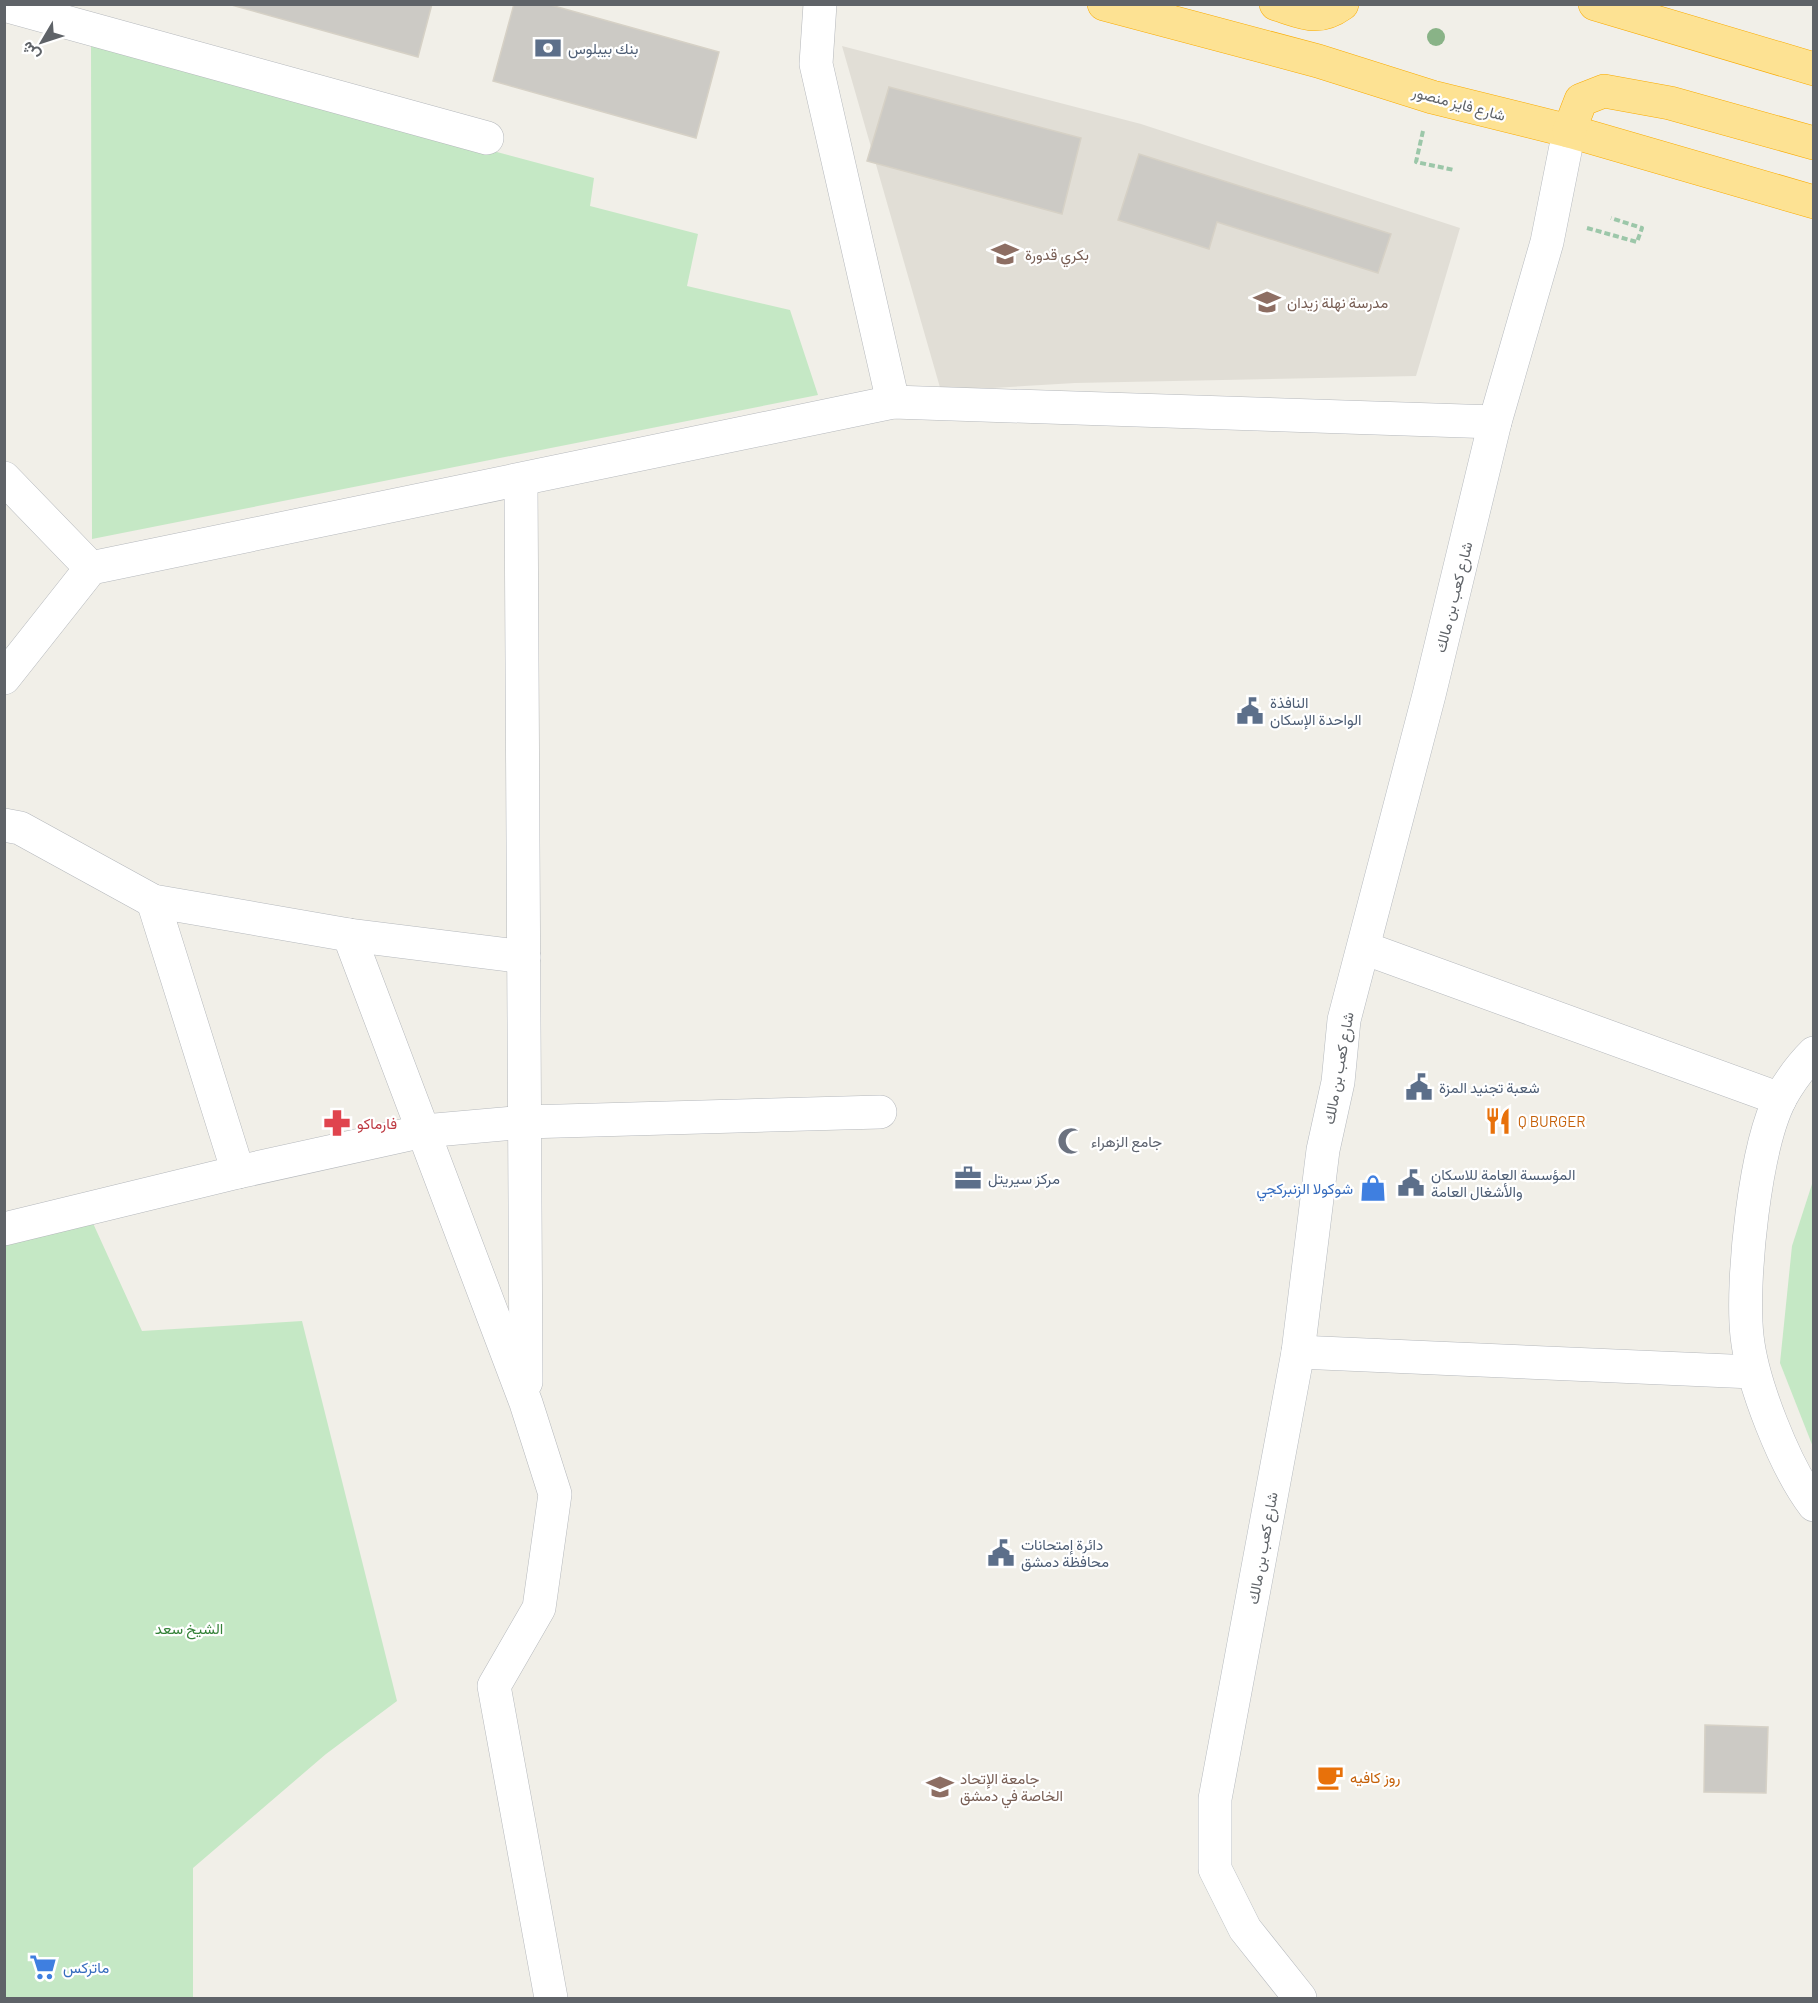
<svg xmlns="http://www.w3.org/2000/svg" width="1818" height="2003" viewBox="0 0 1818 2003" font-family="Barlow,Vazirmatn,sans-serif">
	<style>
		.education { fill: #e1ded6 }
		.green { fill: #c5e8c5 }
		.building { fill: #cccac5; stroke: #d6d1c6; stroke-width: 1.5 }
		.lines { fill: none; stroke-linecap: round; stroke-linejoin: round }
		.street-casing { stroke: #b5b8bc; stroke-width: 34 }
		.secondary-casing { stroke: #b6babf; stroke-width: 34 }
		.highway-casing { stroke: #f9ab00; stroke-width: 34 }
		.path { stroke: #9cc7a9; stroke-width: 4; stroke-dasharray: 6 3; stroke-linecap: butt }
		.street { stroke: #fff; stroke-width: 33 }
		.secondary { stroke: #fff; stroke-width: 33 }
		.highway { stroke: #fde293; stroke-width: 33 }
		.tree { fill: #89b387 }
		.labels { text-anchor: middle; dominant-baseline: central; stroke-width: 4.5; stroke-linejoin: round; paint-order: stroke }
		.service-label { font-size: 15px; fill: #4e5e75; stroke: #fff; text-anchor: start }
		.street-label { font-size: 15px; fill: #5f6368; stroke: #fff }
		.education-label { font-size: 15px; fill: #785e54; stroke: #fff; text-anchor: start }
		.food-label { font-size: 15px; fill: #c56008; stroke: #fff; text-anchor: start }
		.health-label { font-size: 15px; fill: #be3a42; stroke: #fff; text-anchor: start }
		.worship-label { font-size: 15px; fill: #5b616d; stroke: #fff; text-anchor: start }
		.shop-label { font-size: 15px; fill: #366cbe; stroke: #fff; text-anchor: end }
		.park-label { font-size: 15px; fill: #348238; stroke: #fff }
	</style>
	<rect width="100%" height="100%" fill="#f1efe8"/>
	<path class="education" d="M842,46l299,78 319,104 -44,148 -341,7 -134,8z"/>
	<g class="green">
		<path d="M91,44l503,134 -4,28 108,28 -11,52 103,24 28,85 -726,144z"/>
		<path d="M1813,1181v266l-33,-84 12,-117z"/>
		<path d="M87,1210l55,121 160,-10 95,380 -71,53 -133,114v130h-188l-1,-768z"/>
	</g>
	<g class="building">
		<path d="M228,4h204l-14,53z"/>
		<path d="M514,4h33l172,48 -23,86 -203,-57z"/>
		<path d="M889,87l192,51 -19,76 -195,-53z"/>
		<path d="M1139,154l252,80 -13,39 -161,-51 -8,27 -91,-29z"/>
		<path d="M1705,1725l63,2 -2,66 -62,-1z"/>
	</g>
	<g class="lines">
		<defs>
			<g id="street">
				<path d="M820,4l-4,60 77,338"/>
				<path d="M4,5l483,133"/>
				<path d="M4,478l87,90"/>
				<path d="M521,480l5,902"/>
				<path d="M4,678l87,-110 802,-166 602,20"/>
				<path d="M4,825l16,3 133,73 196,34 175,22"/>
				<path d="M153,901l85,271"/>
				<path d="M349,935l177,468 29,91 -16,114 -45,78 57,312"/>
				<path d="M1364,948l416,151"/>
				<path d="M1814,1053c-13,13 -24,28 -33,44 -26,49 -40,183 -34,239 5,47 38,131 67,169"/>
				<path d="M4,1229l234,-57 186,-41 101,-9 355,-10"/>
				<path d="M1298,1352l455,20"/>
			</g>
			<path id="secondary" d="M1300,1998l-55,-69 -30,-60v-70l83,-447 25,-202 15,-68 6,-62 85,-325 66,-273 52,-180 22,-111"/>
			<g id="highway">
				<path d="M1104,4l214,57 114,36 137,34 245,71"/>
				<path d="M1276,4c27,8 41,18 66,0"/>
				<path d="M1595,4l219,65"/>
				<path d="M1569,131l12,-31 23,-9 66,12 144,40"/>
			</g>
		</defs>
		<use href="#street" class="street-casing"/>
		<use href="#secondary" class="secondary-casing"/>
		<use href="#highway" class="highway-casing"/>
		<g class="path">
			<path d="M1423,131l-7,31 38,8"/>
			<path d="M1587,228l50,14 5,-14 -31,-10"/>
		</g>
		<use href="#street" class="street"/>
		<use href="#secondary" class="secondary"/>
		<use href="#highway" class="highway"/>
	</g>
	<circle class="tree" cx="1436" cy="37" r="9"/>
	<defs>
		<symbol id="bank-bare" viewBox="-9 -9 18 18"><path d="M-6-4H6V4H-6ZM0-2.3a2.3 2.3 0 1 0 0 4.6a2.3 2.3 0 1 0 0-4.6Z" fill="#5c6f8a" stroke="#fff" stroke-width="2.5" paint-order="stroke"/></symbol>
		<symbol id="school-bare" viewBox="-9 -9 18 18"><path d="M0-5L7-2L0 1L-7-2ZM-4 1L0 2.5L4 1V4Q0 6-4 4Z" fill="#8d6e63" stroke="#fff" stroke-width="2.5" paint-order="stroke"/></symbol>
		<symbol id="civic-bare" viewBox="-9 -9 18 18"><path d="M-.6-6.5H3V-4.5H.6V-3L4-1V1h2V6H-6V1h2V-1L-.6-3ZM-1.2 2.5V6h2.4V2.5Z" fill="#5c6f8a" stroke="#fff" stroke-width="2.5" paint-order="stroke"/></symbol>
		<symbol id="restaurant-bare" viewBox="-9 -9 18 18"><path d="M-5-6h1v4h1v-4h1v4h1v-4h1v5L-1.5 .5V6h-2V.5L-5-1ZM5-6V6H3V1.5H1.5Q1.5-4 5-6Z" fill="#e8710a" stroke="#fff" stroke-width="2.5" paint-order="stroke"/></symbol>
		<symbol id="pharmacy-bare" viewBox="-9 -9 18 18"><path d="M-2-6h4v4h4v4h-4v4h-4v-4h-4v-4h4Z" fill="#e0444e" stroke="#fff" stroke-width="2.5" paint-order="stroke"/></symbol>
		<symbol id="mosque-bare" viewBox="-9 -9 18 18"><path d="M3.5-4.9A6 6 0 1 0 3.5 4.9A5 5 0 1 1 3.5-4.9Z" fill="#6b7280" stroke="#fff" stroke-width="2.5" paint-order="stroke"/></symbol>
		<symbol id="office-bare" viewBox="-9 -9 18 18"><path d="M-6-3h4V-5.5h4V-3h4V5H-6ZM-1-4.5V-3h2v-1.5ZM-6 0V1H6V0Z" fill="#5c6f8a" stroke="#fff" stroke-width="2.5" paint-order="stroke"/></symbol>
		<symbol id="shop-bare" viewBox="-9 -9 18 18"><path d="M-5-2.5h2.3a2.7 3.5 0 0 1 5.4 0H5L5.5 6h-11ZM-1.5-2.5h3a1.5 2.3 0 0 0-3 0Z" fill="#3f7fe0" stroke="#fff" stroke-width="2.5" paint-order="stroke"/></symbol>
		<symbol id="cafe-bare" viewBox="-9 -9 18 18"><path d="M-5.5-4.5H6V0H3Q3 3.5 0 3.5H-2.5Q-5.5 3.5-5.5 0ZM3-3.2v2h1.7v-2ZM-6 4.5H4V6H-6Z" fill="#e8710a" stroke="#fff" stroke-width="2.5" paint-order="stroke"/></symbol>
		<symbol id="university-bare" viewBox="-9 -9 18 18"><path d="M0-5L7-2L0 1L-7-2ZM-4 1L0 2.5L4 1V4Q0 6-4 4Z" fill="#8d6e63" stroke="#fff" stroke-width="2.5" paint-order="stroke"/></symbol>
		<symbol id="supermarket-bare" viewBox="-9 -9 18 18"><path d="M-6-5.5h2.5l.6 2H6L4.5 2H-2.5L-4.4-4H-6ZM-1.5 3.2a1.3 1.3 0 1 0 .1 0ZM3 3.2a1.3 1.3 0 1 0 .1 0Z" fill="#3f7fe0" stroke="#fff" stroke-width="2.5" paint-order="stroke"/></symbol>
	</defs>
	<g fill-rule="evenodd">
		<use href="#bank-bare" x="529" y="29" width="38" height="38"/>
		<use href="#school-bare" x="986" y="235" width="38" height="38"/>
		<use href="#school-bare" x="1248" y="283" width="38" height="38"/>
		<use href="#civic-bare" x="1231" y="692" width="38" height="38"/>
		<use href="#civic-bare" x="1400" y="1068" width="38" height="38"/>
		<use href="#restaurant-bare" x="1479" y="1102" width="38" height="38"/>
		<use href="#pharmacy-bare" x="318" y="1104" width="38" height="38"/>
		<use href="#mosque-bare" x="1052" y="1122" width="38" height="38"/>
		<use href="#office-bare" x="949" y="1159" width="38" height="38"/>
		<use href="#civic-bare" x="1392" y="1164" width="38" height="38"/>
		<use href="#shop-bare" x="1354" y="1169" width="38" height="38"/>
		<use href="#civic-bare" x="982" y="1534" width="38" height="38"/>
		<use href="#cafe-bare" x="1311" y="1758" width="38" height="38"/>
		<use href="#university-bare" x="921" y="1768" width="38" height="38"/>
		<use href="#supermarket-bare" x="24" y="1948" width="38" height="38"/>
	</g>
	<g class="labels">
		<g class="service-label">
			<text x="568" y="48">بنك بيبلوس</text>
			<text x="1270" y="702">النافذة<tspan x="1270" dy="17">الواحدة الإسكان</tspan></text>
			<text x="1439" y="1087">شعبة تجنيد المزة</text>
			<text x="1431" y="1174">المؤسسة العامة للاسكان<tspan x="1431" dy="17">والأشغال العامة</tspan></text>
			<text x="988" y="1178">مركز سيريتل</text>
			<text x="1021" y="1544">دائرة إمتحانات<tspan x="1021" dy="17">محافظة دمشق</tspan></text>
		</g>
		<g class="street-label">
			<text transform="translate(1459 103) rotate(15)">شارع فايز منصور</text>
			<text transform="translate(1453 597) rotate(-76)">شارع كعب بن مالك</text>
			<text transform="translate(1338 1068) rotate(-80)">شارع كعب بن مالك</text>
			<text transform="translate(1262 1548) rotate(-80)">شارع كعب بن مالك</text>
		</g>
		<g class="education-label">
			<text x="1025" y="254">بكري قدورة</text>
			<text x="1287" y="302">مدرسة نهلة زيدان</text>
			<text x="960" y="1778">جامعة الإتحاد<tspan x="960" dy="17">الخاصة في دمشق</tspan></text>
		</g>
		<g class="food-label">
			<text x="1518" y="1121">Q BURGER</text>
			<text x="1350" y="1777">روز كافيه</text>
		</g>
		<g class="health-label">
			<text x="357" y="1123">فارماكو</text>
		</g>
		<g class="worship-label">
			<text x="1091" y="1141">جامع الزهراء</text>
		</g>
		<g class="shop-label">
			<text x="1353" y="1188">شوكولا الزنبركجي</text>
			<text x="63" y="1967" text-anchor="start">ماتركس</text>
		</g>
		<g class="park-label">
			<text x="189" y="1628">الشيخ سعد</text>
		</g>
	</g>
	<rect width="1818" height="2003" fill="none" stroke="#5f6368" stroke-width="12"/>
	<g transform="translate(42 42) rotate(231)" stroke="#ffffff" stroke-width="4.5" paint-order="stroke">
	<path d="M0-4.5L10 22L0 15L-10 22Z" fill="#5f6368"/>
	<text y="-9" font-size="16" font-weight="bold" text-anchor="middle" fill="#5f6368">ش</text>
	</g>
</svg>
